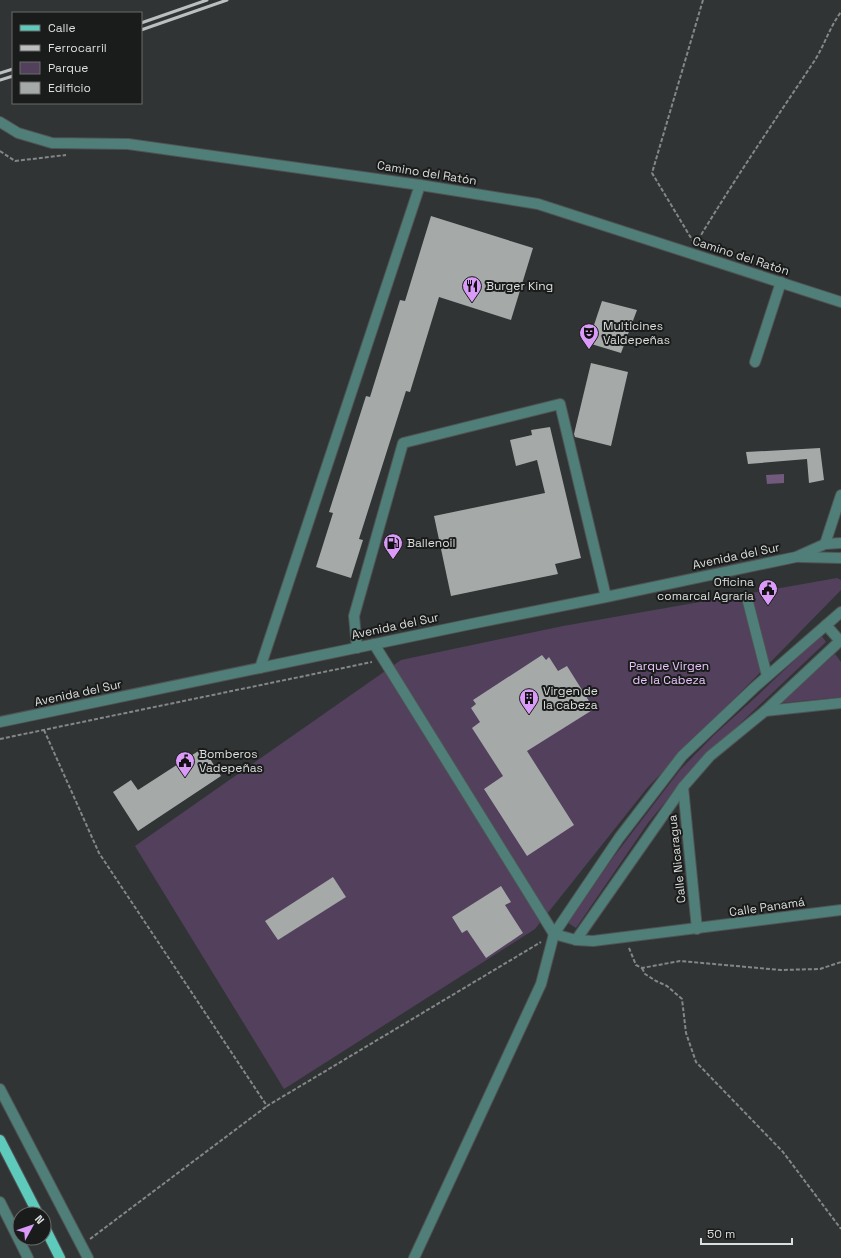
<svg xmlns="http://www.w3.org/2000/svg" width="841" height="1258" viewBox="0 0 841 1258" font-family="'Space Grotesk',sans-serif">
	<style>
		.green { fill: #52405c }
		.water { fill: #715a7c }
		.building { fill: #a5a9a8 }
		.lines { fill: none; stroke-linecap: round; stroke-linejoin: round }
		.minor-casing { stroke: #505353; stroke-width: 12 }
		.major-casing { stroke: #505353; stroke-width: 12 }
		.path { stroke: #848787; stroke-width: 2; stroke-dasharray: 4 2; stroke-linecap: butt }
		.minor { stroke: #4f7f78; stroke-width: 10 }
		.major { stroke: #5ecabc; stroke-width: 10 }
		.rail { stroke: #bcbfbf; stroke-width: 3 }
		.labels { text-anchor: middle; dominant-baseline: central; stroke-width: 4; stroke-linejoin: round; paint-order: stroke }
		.street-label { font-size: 12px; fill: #dcdede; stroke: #1a1c1b }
		.poi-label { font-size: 12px; fill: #dcdede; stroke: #1a1c1b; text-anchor: start }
		.park-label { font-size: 12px; fill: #e8c2fc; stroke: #1a1c1b }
	</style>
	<rect width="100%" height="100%" fill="#313434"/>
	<g class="green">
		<path d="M837,578l4,2v10l-193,197 -113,142 -251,160 -149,-243 266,-186 162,-34z"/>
		<path d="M821,635l5,7 -134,127 -44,54 -72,105 -8,-5 44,-64 68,-89 34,-35 42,-38z"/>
		<path d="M835,654l6,8v35l-60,6z"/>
	</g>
	<path class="water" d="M784,474v9l-17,1 -1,-9z"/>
	<g class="building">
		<path d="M431,216l102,32 -22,72 -72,-23 -29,95 -4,-1 -47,148 4,1 -12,38 -35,-11 17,-54 -4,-1 37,-116 4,1 30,-97 5,1z"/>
		<path d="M602,301l35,9 -16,43 -33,-10z"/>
		<path d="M591,363l37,9 -17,74 -36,-9 -1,-3z"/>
		<path d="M550,427l31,131 -26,6 3,10 -107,22 -17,-80 111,-23 -8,-33 -21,6 -6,-26 22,-5 -1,-5z"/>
		<path d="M820,448l4,32 -15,3 -2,-24 -59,5 -2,-12z"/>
		<path d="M542,655l4,5 3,-3 9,14 9,-5 27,43 -67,42 47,74 -47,31 -43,-67 19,-13 -31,-48 8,-6 -9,-14 5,-4 -3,-4z"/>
		<path d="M203,748l18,28 -83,55 -25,-39 18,-12 7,10z"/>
		<path d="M333,877l13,20 -68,43 -13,-19z"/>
		<path d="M501,886l10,16 -6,3 18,28 -37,25 -19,-28 -5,3 -10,-16z"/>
	</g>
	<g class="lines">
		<defs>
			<g id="minor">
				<path d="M0,122l18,11 34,10 76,1 292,41 118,19 303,98"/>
				<path d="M755,362l26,-80"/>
				<path d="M825,544l16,-49"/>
				<path d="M800,557l41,1"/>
				<path d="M747,598l20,78"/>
				<path d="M826,625l15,17"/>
				<path d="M374,644l180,290 22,6 107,-153 27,-31 55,-45 76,-71"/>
				<path d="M357,648l-3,-32 49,-173 157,-39 46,193"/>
				<path d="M260,668l160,-483"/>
				<path d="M765,711l76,-8"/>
				<path d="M0,722l471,-98 135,-27 190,-40 29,-13 16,-1"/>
				<path d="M683,787l14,142"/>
				<path d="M576,940l17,1 248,-31"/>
				<path d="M0,1089l88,169"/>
				<path d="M0,1202l28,56"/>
				<path d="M414,1258l127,-274 13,-50 65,-96 63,-82 73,-69 86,-75"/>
			</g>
			<g id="major">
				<path d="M0,1140l38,74"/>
				<path d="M44,1226l16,32"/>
			</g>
		</defs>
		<use href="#minor" class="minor-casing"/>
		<use href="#major" class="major-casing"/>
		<g class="path">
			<path d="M0,151l15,10 51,-6"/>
			<path d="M694,243l-42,-70 51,-173"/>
			<path d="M695,245c37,-62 78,-122 118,-182 11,-16 16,-35 28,-51"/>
			<path d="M44,730l55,123 168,253 274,-164"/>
			<path d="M0,739l372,-77"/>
			<path d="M629,948l7,17 6,3 38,-7 101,9 39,-1 21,-7"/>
			<path d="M642,968l3,6 11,7 11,5 15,13 4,34 10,29 87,90 58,77"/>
			<path d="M90,1239l177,-133"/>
		</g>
		<use href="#minor" class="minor"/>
		<use href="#major" class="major"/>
		<g class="rail">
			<path d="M141,23l66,-23"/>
			<path d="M141,30l86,-30"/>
			<path d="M0,73l13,-4"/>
			<path d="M0,80l13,-4"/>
		</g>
	</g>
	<defs>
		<symbol id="restaurant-pin" viewBox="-11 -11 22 30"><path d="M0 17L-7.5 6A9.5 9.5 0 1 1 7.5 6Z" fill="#d99af8" stroke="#1a1c1b"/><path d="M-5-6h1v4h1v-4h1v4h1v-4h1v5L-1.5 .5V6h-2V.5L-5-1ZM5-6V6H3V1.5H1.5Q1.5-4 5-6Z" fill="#111"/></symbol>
		<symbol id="theatre-pin" viewBox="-11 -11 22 30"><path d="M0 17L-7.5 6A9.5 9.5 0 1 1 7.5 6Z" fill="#d99af8" stroke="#1a1c1b"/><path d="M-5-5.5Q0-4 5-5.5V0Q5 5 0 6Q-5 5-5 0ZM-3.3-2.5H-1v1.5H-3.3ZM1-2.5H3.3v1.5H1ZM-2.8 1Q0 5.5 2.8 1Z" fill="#111"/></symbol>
		<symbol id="fuel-pin" viewBox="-11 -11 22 30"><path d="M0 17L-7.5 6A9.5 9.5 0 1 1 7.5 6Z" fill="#d99af8" stroke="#1a1c1b"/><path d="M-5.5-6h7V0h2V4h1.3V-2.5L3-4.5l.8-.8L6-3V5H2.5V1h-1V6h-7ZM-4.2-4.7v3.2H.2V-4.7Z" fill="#111"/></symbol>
		<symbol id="civic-pin" viewBox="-11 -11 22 30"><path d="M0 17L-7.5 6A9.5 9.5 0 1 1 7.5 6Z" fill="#d99af8" stroke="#1a1c1b"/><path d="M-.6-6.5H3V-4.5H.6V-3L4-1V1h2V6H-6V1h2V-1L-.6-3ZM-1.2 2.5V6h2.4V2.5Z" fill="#111"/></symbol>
		<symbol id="building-pin" viewBox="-11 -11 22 30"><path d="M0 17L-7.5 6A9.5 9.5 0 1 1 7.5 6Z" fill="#d99af8" stroke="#1a1c1b"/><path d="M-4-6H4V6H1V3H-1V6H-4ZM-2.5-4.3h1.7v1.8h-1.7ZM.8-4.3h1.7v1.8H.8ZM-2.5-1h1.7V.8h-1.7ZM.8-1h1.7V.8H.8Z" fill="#111"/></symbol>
	</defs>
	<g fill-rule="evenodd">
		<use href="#restaurant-pin" x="461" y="275" width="22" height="30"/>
		<use href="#theatre-pin" x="578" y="322" width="22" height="30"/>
		<use href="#fuel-pin" x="382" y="532" width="22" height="30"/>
		<use href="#civic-pin" x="757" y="578" width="22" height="30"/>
		<use href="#building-pin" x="518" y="687" width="22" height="30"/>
		<use href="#civic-pin" x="174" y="750" width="22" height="30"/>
	</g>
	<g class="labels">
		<g class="street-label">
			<text transform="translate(427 173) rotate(9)">Camino del Ratón</text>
			<text transform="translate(741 256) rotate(18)">Camino del Ratón</text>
			<text transform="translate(736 556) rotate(-12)">Avenida del Sur</text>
			<text transform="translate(395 626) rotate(-12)">Avenida del Sur</text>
			<text transform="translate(78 693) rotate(-12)">Avenida del Sur</text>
			<text transform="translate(677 859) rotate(-96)">Calle Nicaragua</text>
			<text transform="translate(767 907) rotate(-8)">Calle Panamá</text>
		</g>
		<g class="poi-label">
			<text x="486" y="286">Burger King</text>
			<text x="603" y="326">Multicines<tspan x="603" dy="14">Valdepeñas</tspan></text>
			<text x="407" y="543">Ballenoil</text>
			<text x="754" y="582" text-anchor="end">Oficina<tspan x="754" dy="14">comarcal Agraria</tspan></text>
			<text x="543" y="691">Virgen de<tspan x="543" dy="14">la cabeza</tspan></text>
			<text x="199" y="754">Bomberos<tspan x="199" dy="14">Vadepeñas</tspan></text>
		</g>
		<g class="park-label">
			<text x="669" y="666">Parque Virgen<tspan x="669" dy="14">de la Cabeza</tspan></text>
		</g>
	</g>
	<rect x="12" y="12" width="130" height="92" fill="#1a1c1b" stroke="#686a69"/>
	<rect x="20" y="25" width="20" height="6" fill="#5ecabc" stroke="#686a69"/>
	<text x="48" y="32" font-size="12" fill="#dcdede">Calle</text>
	<rect x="20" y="45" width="20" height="6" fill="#bcbfbf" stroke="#686a69"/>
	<text x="48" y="52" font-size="12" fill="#dcdede">Ferrocarril</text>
	<rect x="20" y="62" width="20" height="12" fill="#52405c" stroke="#686a69"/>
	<text x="48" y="72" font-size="12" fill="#dcdede">Parque</text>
	<rect x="20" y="82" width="20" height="12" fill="#a5a9a8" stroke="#686a69"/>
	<text x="48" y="92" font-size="12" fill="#dcdede">Edificio</text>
	<g transform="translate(32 1226) rotate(50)"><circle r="19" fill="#1a1c1b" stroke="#686a69"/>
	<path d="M0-3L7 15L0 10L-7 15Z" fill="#d99af8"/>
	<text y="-6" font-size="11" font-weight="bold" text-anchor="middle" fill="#dcdede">N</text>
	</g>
	<path d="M701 1238v6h91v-6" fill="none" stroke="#dcdede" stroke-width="2"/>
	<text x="707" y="1238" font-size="12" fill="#dcdede" stroke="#1a1c1b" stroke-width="3" paint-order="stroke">50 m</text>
</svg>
